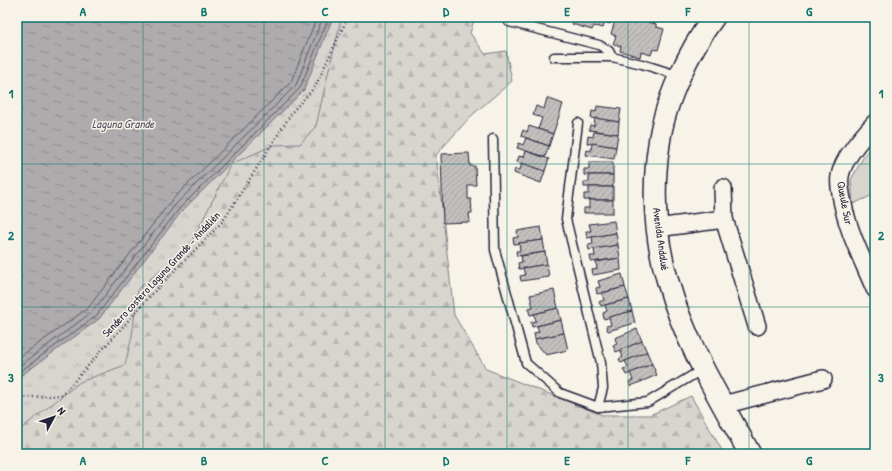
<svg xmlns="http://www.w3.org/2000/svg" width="892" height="471" viewBox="0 0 892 471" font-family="'Patrick Hand',sans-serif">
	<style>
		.grass { fill: #d8d5cf; stroke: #7d7c85 }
		.forest { fill: url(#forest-firs); stroke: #7d7c85 }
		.park { fill: url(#park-tufts); stroke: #7d7c85 }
		.water { fill: url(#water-ripples); stroke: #76747f }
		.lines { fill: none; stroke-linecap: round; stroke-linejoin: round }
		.shore { stroke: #5a5969; stroke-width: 1 }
		.building { fill: url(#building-hatch); stroke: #22223b }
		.service-casing { stroke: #22223b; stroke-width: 11 }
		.minor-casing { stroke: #22223b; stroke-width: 20 }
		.tertiary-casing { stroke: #22223b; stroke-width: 24 }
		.path { stroke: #22223b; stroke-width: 2.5; stroke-dasharray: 1 3; stroke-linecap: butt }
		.service { stroke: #f7f3e8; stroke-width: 8 }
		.minor { stroke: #f7f3e8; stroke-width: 17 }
		.tertiary { stroke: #f7f3e8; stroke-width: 21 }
		.grid { fill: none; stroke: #0f766e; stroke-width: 1; stroke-opacity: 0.55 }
		.labels { text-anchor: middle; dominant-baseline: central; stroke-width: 3; stroke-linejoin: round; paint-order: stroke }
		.street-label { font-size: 11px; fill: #22223b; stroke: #f7f3e8 }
		.water-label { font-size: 12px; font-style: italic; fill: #535263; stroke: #f7f3e8 }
		.neatline { fill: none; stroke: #0f766e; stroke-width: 1.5 }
		.grid-label { font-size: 13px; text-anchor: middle; font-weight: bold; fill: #0f766e }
	</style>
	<defs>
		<pattern id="forest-firs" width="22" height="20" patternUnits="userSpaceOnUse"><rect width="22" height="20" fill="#d8d5cf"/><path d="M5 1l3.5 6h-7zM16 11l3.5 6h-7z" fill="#b9b7b3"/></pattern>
		<pattern id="park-tufts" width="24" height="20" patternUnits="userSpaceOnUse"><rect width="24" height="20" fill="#d8d5cf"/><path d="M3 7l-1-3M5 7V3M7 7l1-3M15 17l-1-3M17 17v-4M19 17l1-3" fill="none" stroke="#b9b7b3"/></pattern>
		<pattern id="water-ripples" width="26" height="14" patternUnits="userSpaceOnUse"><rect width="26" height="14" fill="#aeabad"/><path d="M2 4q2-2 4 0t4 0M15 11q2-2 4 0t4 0" fill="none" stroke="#8d8b8e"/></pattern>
		<pattern id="building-hatch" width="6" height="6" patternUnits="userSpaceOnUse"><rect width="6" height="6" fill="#c2bfbd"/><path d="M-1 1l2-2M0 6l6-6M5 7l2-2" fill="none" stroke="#a6a4a3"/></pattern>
	</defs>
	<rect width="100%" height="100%" fill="#f7f3e8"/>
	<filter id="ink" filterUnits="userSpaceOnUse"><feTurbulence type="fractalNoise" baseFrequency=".025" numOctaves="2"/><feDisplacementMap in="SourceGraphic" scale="8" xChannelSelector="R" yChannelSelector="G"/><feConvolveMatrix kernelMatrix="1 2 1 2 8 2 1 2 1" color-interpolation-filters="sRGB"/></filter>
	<g filter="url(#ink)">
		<path class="grass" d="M875,143v51l-22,10 -2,-24 14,-26z"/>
		<path class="forest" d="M333,17h142l-5,16 15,21 21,-3 6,30 -42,36 -34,38 18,160 32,54 116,46h48l41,-19 33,58h-467l-5,-2 -3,2h-232v-73z"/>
		<path class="park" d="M17,17h325l-12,48 -14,61 -16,18 -26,1 -43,19 -42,83 -51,42 -6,47 -7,29 -45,17 -63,50z"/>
		<path class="water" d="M17,17h316l-29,73 -122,121 -83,108 -77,56 -5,-1z"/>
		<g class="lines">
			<g class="shore">
				<path d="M17,359l71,-51 83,-107 120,-119 26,-65"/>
				<path d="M17,365h4l71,-53 83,-107 121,-120 27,-68"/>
				<path d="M17,370h5l74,-54 83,-107 121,-121 29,-71"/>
			</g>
		</g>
		<g class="building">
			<path d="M517,17h21l-1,3 -4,-2 -1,3z"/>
			<path d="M566,17h46l-2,7 -5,-2 -2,6 -9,-2 -2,4 -20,-6 2,-4z"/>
			<path d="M616,17l10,2v-2l7,2 1,-2h8l7,2 -1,3 8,2v3l8,2 -6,21 -5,-1 -2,6 -10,-3 -1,5 -20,-6 1,-5 -8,-2 3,-8 -5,-2z"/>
			<path d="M547,98l16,6 -10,30 -15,-5 4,-11 -9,-3 3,-9 8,3z"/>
			<path d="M597,106l24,3 -2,13 -28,-4 1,-7 4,1z"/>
			<path d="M595,118l24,4 -1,12 -29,-4 1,-5 4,1z"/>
			<path d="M529,126l24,8 -4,12 -28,-10 2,-6 4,2z"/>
			<path d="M594,131l24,3 -2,13 -29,-4 1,-7 5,1z"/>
			<path d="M526,138l23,8 -4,11 -28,-9 2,-5 4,2z"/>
			<path d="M592,143l24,4 -2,12 -28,-4 1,-5 4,1z"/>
			<path d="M526,151l23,8 -4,12 -28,-9 2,-6 5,1z"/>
			<path d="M469,153l1,13h5l1,19h-8v14h3l1,14h-3l1,9 -27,1 -2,-69z"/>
			<path d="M589,162h24v13h-29v-6h5z"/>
			<path d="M522,163l23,8 -4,12 -27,-10 1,-4 5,1z"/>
			<path d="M589,175h24v12h-29v-5h5z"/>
			<path d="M589,187h24v13h-29v-6h5z"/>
			<path d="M589,200h24v13h-29v-5h5z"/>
			<path d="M614,221l2,12 -29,5 -1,-7h5l-2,-7z"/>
			<path d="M541,227l2,13 -29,4 -1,-6 5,-1 -1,-6z"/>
			<path d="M616,233l2,12 -29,5 -1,-5 5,-1 -1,-7z"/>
			<path d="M543,240l2,12 -28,4 -1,-5h4l-1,-8z"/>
			<path d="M618,245l2,13 -29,4 -1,-6h5l-1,-7z"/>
			<path d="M545,252l2,12 -28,5 -1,-6 4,-1 -1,-6z"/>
			<path d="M620,258l1,12 -28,5 -1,-5 5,-1 -1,-7z"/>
			<path d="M547,264l2,13 -28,4 -1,-5 5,-1 -2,-7z"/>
			<path d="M622,274l3,13 -28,7 -1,-6 4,-1 -2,-6z"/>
			<path d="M625,287l4,12 -28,7 -2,-4 5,-2 -2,-7z"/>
			<path d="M554,290l4,18 -28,7 -2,-7 5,-1 -3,-12z"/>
			<path d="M629,299l3,12 -28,8 -1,-6 4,-2 -2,-6z"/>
			<path d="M558,308l3,12 -29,7 -1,-5 5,-1 -2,-7z"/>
			<path d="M632,311l3,12 -27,8 -2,-5 5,-1 -2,-8z"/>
			<path d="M561,320l3,13 -29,6 -1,-6 5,-1 -2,-6z"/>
			<path d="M637,329l5,12 -26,11 -3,-6 4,-2 -2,-6z"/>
			<path d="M564,333l4,17 -22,5 -10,-12 -1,-4z"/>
			<path d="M642,341l5,11 -26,11 -2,-4 4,-2 -3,-7z"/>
			<path d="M647,352l5,12 -26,11 -3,-6 5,-2 -3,-6z"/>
			<path d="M652,364l5,11 -26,11 -2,-4 4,-2 -3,-7z"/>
		</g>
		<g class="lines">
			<defs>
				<g id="service">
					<path d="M509,22l90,23 10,6 3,6"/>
					<path d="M554,57h58l30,7 38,12"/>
					<path d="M578,123l-12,96 35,144 2,25 -5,19"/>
					<path d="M493,139l2,111 31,113 34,30 38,14 50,-5 55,-33"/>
				</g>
				<g id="minor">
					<path d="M875,123c-12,13 -32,35 -35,53 -1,6 0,13 1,18 5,34 21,64 34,95"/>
					<path d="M723,188l1,31 33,107"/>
					<path d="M657,228l67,-9"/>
					<path d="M723,405l100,-26"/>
				</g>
				<path id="tertiary" d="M714,17c-25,33 -50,86 -55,127 -7,46 -4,94 9,138 17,61 52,117 82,172"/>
			</defs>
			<use href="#service" class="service-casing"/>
			<use href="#minor" class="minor-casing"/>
			<use href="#tertiary" class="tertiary-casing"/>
			<path class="path" d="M17,397l3,1 42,-3 89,-100 72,-74 70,-110 22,-24 33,-70"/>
			<use href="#service" class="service"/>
			<use href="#minor" class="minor"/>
			<use href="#tertiary" class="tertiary"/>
		</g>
	</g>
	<path class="grid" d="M143,17v437M264,17v437M385,17v437M507,17v437M628,17v437M749,17v437M17,164h858M17,307h858"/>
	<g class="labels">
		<g class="street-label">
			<text transform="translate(845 203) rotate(79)">Queule Sur</text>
			<text transform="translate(661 239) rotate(82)">Avenida Andalué</text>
			<text transform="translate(161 274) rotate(-47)">Sendero costero Laguna Grande - Andalién</text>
		</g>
		<g class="water-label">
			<text x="123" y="123">Laguna Grande</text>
		</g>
	</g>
	<rect width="892" height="471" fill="none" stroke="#f7f3e8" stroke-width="44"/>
	<g transform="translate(54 417) rotate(50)" stroke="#f7f3e8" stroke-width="3" paint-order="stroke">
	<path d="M0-3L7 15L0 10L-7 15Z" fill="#22223b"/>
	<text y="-6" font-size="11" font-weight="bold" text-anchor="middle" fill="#22223b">N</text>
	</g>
	<rect x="22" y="22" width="848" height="427" class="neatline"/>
	<g class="grid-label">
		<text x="83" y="16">A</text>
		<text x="204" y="16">B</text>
		<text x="325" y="16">C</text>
		<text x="446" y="16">D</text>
		<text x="567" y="16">E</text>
		<text x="688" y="16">F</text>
		<text x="809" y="16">G</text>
		<text x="11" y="98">1</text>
		<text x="881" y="98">1</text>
		<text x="11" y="240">2</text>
		<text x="881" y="240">2</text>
		<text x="11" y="382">3</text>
		<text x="881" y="382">3</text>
		<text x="83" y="465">A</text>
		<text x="204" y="465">B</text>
		<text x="325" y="465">C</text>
		<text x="446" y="465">D</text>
		<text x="567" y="465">E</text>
		<text x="688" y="465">F</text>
		<text x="809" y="465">G</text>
	</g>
</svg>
